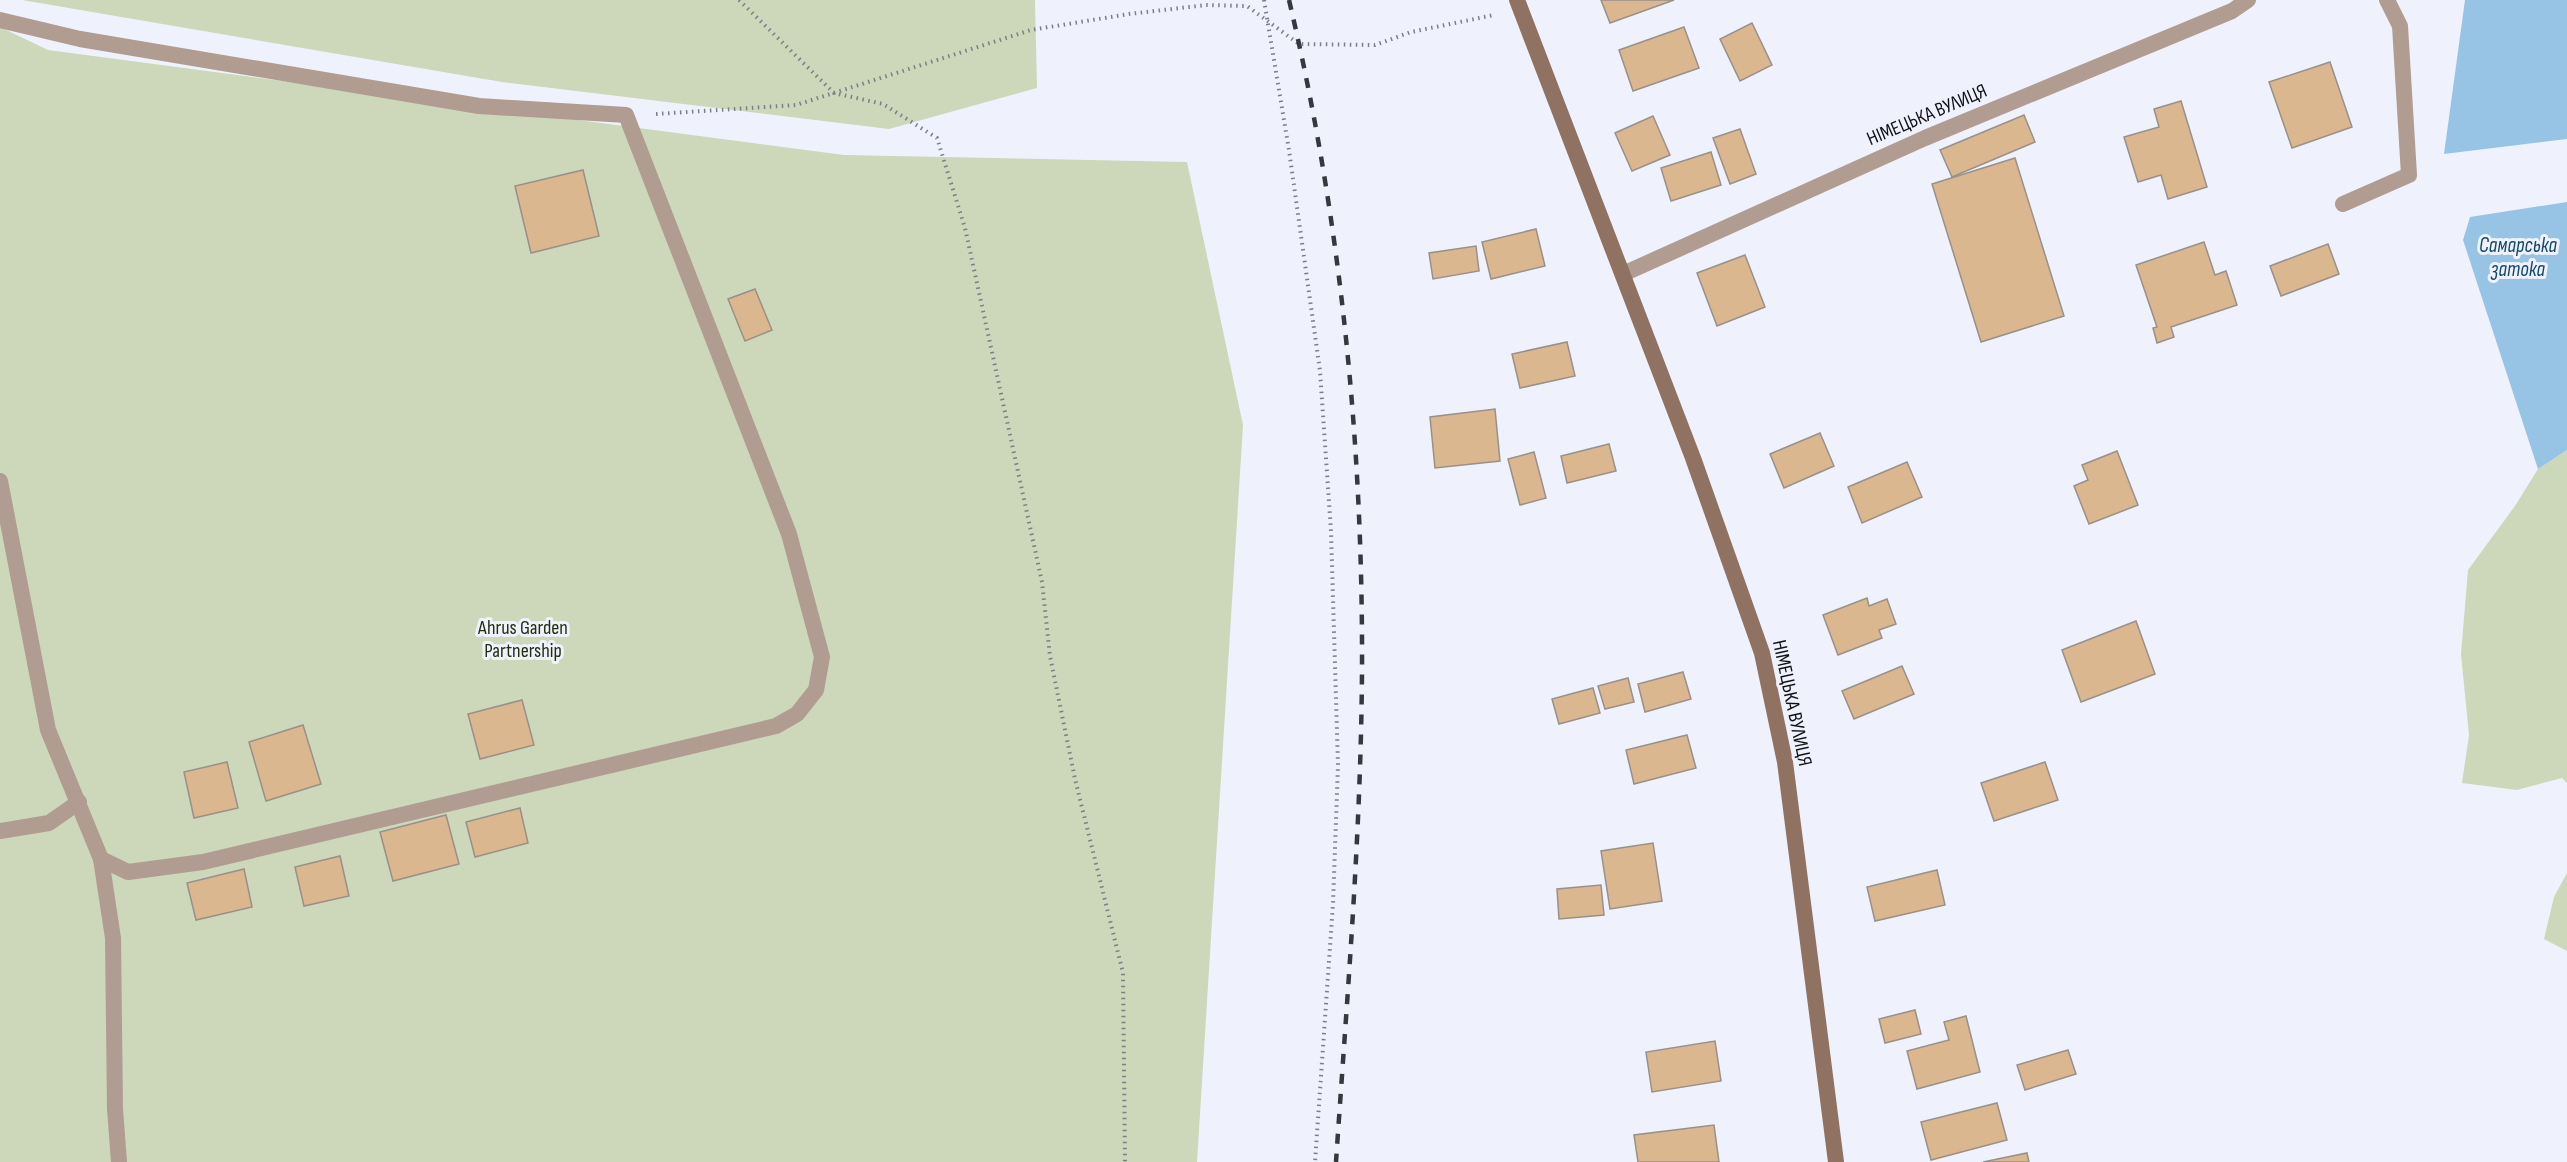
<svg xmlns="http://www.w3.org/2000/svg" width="2567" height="1162" viewBox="0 0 2567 1162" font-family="'Sofia Sans Condensed',sans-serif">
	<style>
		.green { fill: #cdd7ba }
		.water { fill: #97c4e4 }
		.building { fill: #dbb790; stroke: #989089; stroke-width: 1.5 }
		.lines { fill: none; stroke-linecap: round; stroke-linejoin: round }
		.path { stroke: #7d7f86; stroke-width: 4; stroke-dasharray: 1.5 4.5; stroke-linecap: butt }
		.service { stroke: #b19c91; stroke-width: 16 }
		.minor { stroke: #b19c91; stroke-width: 16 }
		.secondary { stroke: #907262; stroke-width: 16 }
		.rail { stroke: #36383d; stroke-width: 4.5; stroke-dasharray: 10 10; stroke-linecap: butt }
		.labels { text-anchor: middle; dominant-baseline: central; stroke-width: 6; stroke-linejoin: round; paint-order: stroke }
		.street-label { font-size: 20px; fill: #111216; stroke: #eff2fc }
		.park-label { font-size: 20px; fill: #242e0a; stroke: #eff2fc }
		.water-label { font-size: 21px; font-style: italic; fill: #134969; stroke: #eff2fc }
	</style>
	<rect width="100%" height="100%" fill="#eff2fc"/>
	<g class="green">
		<path d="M22,0h1013l2,88 -148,41 -387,-47z"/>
		<path d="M0,27l48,23 796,105 343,7 56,263 -46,737h-1197z"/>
		<path d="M2567,450v333l-5,-5 -45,12 -55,-7 7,-48 -8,-81 7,-84 47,-64 23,-37z"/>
		<path d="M2567,873v78l-23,-12 10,-42z"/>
	</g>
	<g class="water">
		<path d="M2465,0h102v139l-123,15z"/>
		<path d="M2567,202v248l-29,19 -75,-229 7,-23z"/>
	</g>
	<g class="building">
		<path d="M1601,0h73l-64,23z"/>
		<path d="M1752,23l20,42 -32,16 -20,-42z"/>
		<path d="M1684,27l15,41 -66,23 -14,-41z"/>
		<path d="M2330,62l22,65 -60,21 -23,-66z"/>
		<path d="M2181,101l26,86 -39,12 -7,-24 -23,7 -14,-45 35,-10 -5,-18z"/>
		<path d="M2024,115l11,27 -83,35 -12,-27z"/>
		<path d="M1653,116l17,39 -38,16 -17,-38z"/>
		<path d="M1740,129l16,45 -26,10 -17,-46z"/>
		<path d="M1711,152l10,33 -50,16 -10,-33z"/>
		<path d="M2015,158l49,158 -83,26 -49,-158z"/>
		<path d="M583,170l16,66 -68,17 -16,-67z"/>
		<path d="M1536,229l9,37 -54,13 -9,-37z"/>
		<path d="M2204,242l11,33 11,-4 11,34 -66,22 3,10 -17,6 -4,-15 4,-1 -21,-62z"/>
		<path d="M2328,244l11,30 -58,22 -11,-30z"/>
		<path d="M1476,246l3,25 -46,8 -4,-26z"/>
		<path d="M1745,255l20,52 -48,19 -20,-53z"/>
		<path d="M755,289l17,41 -27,11 -17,-42z"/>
		<path d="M1567,342l8,34 -55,12 -8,-34z"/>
		<path d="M1495,409l5,52 -65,7 -5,-51z"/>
		<path d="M1820,433l14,33 -50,22 -14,-34z"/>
		<path d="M1609,444l7,27 -49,12 -6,-27z"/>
		<path d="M2117,451l21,54 -49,19 -15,-38 14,-6 -6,-15z"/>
		<path d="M1534,452l12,46 -26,7 -12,-46z"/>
		<path d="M1907,462l15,35 -60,26 -14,-36z"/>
		<path d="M1867,598l2,8 18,-7 9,25 -17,6 3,8 -44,17 -15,-40z"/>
		<path d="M2136,621l19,53 -74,28 -19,-52z"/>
		<path d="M1902,666l12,28 -60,25 -12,-28z"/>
		<path d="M1683,672l8,27 -46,13 -7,-28z"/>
		<path d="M1628,678l6,24 -29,7 -7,-23z"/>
		<path d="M1593,688l7,25 -41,11 -7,-25z"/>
		<path d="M522,700l12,45 -54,14 -12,-45z"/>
		<path d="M303,725l18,59 -55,17 -17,-59z"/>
		<path d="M1687,735l9,33 -62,16 -8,-34z"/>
		<path d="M227,762l11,46 -44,10 -10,-46z"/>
		<path d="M2045,762l13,38 -64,21 -13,-38z"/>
		<path d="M520,808l8,35 -53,14 -9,-35z"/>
		<path d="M446,815l13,49 -66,17 -13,-49z"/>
		<path d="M1653,843l9,58 -52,8 -9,-58z"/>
		<path d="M340,856l9,40 -45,10 -9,-39z"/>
		<path d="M244,869l8,38 -56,13 -9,-37z"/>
		<path d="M1937,870l8,35 -70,16 -8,-34z"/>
		<path d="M1601,885l3,30 -45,4 -2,-30z"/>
		<path d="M1915,1010l6,24 -36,9 -6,-24z"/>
		<path d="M1966,1016l14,56 -63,17 -10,-38 42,-11 -5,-18z"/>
		<path d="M1715,1041l6,40 -69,11 -6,-40z"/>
		<path d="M2068,1050l8,24 -51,16 -8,-25z"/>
		<path d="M1997,1103l10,37 -76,20 -10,-38z"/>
		<path d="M1714,1125l5,37h-81l-4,-27z"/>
		<path d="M2027,1153l2,9h-46z"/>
	</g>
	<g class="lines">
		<g class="path">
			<path d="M739,0l95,93 49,11 54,34 28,90 77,354 8,74 25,123 48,194 2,189"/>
			<path d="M1264,0l25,150 31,221 11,160 7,234 -5,139 -18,258"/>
			<path d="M656,114l140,-9 235,-75 98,-16 77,-9 41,1 52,38 76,1 36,-13 83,-17"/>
		</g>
		<g class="service">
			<path d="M0,20l80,19 399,67 147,9 163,419 33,123 -6,33 -19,24 -21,12 -573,136 -75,10 -27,-13"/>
			<path d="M2343,204l66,-29 -9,-149 -13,-26"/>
			<path d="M0,481l48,249 53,129 12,79 2,171 4,53"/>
			<path d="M0,831l49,-8 30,-21"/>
		</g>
		<path class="minor" d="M1623,274l302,-136 307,-127 16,-11"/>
		<path class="secondary" d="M1517,0l176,458 69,195 23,109 51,400"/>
		<path class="rail" d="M1289,0c52,219 74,445 73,670 -1,164 -15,328 -26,492"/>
	</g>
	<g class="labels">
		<g class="street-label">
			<text transform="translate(1927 115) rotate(-23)">НІМЕЦЬКА ВУЛИЦЯ</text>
			<text transform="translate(1792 703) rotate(78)">НІМЕЦЬКА ВУЛИЦЯ</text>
		</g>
		<g class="park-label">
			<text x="523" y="628">Ahrus Garden<tspan x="523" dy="23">Partnership</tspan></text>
		</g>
		<g class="water-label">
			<text x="2518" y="245">Самарська<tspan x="2518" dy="24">затока</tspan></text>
		</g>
	</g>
</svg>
